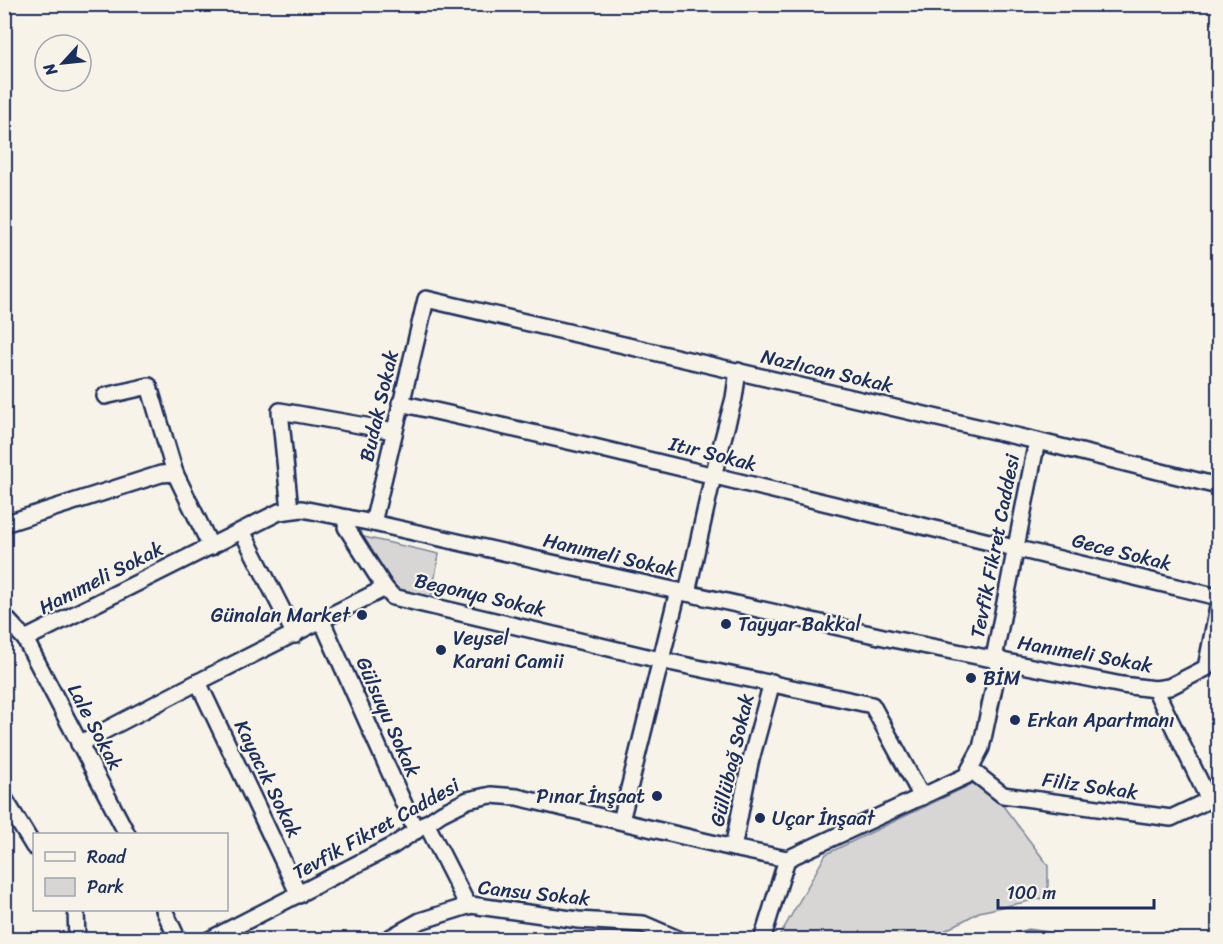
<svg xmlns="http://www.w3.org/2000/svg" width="1223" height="944" viewBox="0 0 1223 944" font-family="Sriracha,sans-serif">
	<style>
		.green { fill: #d7d6d4; stroke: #798299; stroke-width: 1.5 }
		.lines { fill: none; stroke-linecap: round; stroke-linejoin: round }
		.stream { stroke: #727c95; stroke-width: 3 }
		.minor-casing { stroke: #1b2f5e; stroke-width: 20 }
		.minor { stroke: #f7f3e8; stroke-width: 15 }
		.poi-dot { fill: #1b2f5e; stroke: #f7f3e8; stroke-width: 2 }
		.labels { text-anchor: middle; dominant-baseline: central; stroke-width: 4.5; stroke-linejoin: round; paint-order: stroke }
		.street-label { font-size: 20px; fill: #1b2f5e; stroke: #f7f3e8 }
		.poi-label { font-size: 20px; fill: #1b2f5e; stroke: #f7f3e8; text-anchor: start }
	</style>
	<rect width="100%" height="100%" fill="#f7f3e8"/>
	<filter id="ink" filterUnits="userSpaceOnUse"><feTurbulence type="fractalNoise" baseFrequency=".0167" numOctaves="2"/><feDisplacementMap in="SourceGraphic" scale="12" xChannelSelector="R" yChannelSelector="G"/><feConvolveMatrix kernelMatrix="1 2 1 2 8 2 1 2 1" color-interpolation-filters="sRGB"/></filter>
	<g filter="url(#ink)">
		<g class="green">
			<path d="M364,537l75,17 -8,45 -35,-8 -36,-52z"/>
			<path d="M974,783l23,15 51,67v32l-69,15 -49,27 -150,1 -1,-3 47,-83z"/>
		</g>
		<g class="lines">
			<path class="stream" d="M991,940l38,-10 29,4 15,6"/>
			<defs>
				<g id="minor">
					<path d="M105,396l44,-10 26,87 36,74"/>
					<path d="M400,403l190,43 628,151"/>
					<path d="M290,510l-10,-99 114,20"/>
					<path d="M348,518l-2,9 39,61"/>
					<path d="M373,523l53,-224 611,142 181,45"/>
					<path d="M4,524l157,-50 14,-1"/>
					<path d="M242,531l53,104"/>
					<path d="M687,593l26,-117 21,-78 4,-27"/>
					<path d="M4,616l21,23 102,195"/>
					<path d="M322,621l94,210"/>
					<path d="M25,639l254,-127 23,-3 71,14 524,117 225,45 33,4 14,-2 37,-19"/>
					<path d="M994,658l43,-217"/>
					<path d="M1206,668l12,-61"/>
					<path d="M198,682l101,213"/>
					<path d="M79,744l119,-62 187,-94 8,9 267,63 212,45 50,92"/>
					<path d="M971,770l32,25 168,23 38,-18 -54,-111"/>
					<path d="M4,798l30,49"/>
					<path d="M621,821l57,-230"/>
					<path d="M426,823l42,83"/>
					<path d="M733,848l17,-85 22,-81"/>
					<path d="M76,910l1,30"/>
					<path d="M164,910l14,30"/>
					<path d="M209,940l185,-95 48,-32 26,-13 23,-5 26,2 216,51 54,11 179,-83 15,-28 19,-89"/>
					<path d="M386,940l34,-19 51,-16 107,15 65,4 37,16"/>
					<path d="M762,940l25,-81"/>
				</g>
			</defs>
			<use href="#minor" class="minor-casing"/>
			<use href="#minor" class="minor"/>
		</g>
	</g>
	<g class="poi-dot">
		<circle cx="362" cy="615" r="6"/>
		<circle cx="726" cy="624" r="6"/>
		<circle cx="441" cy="650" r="6"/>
		<circle cx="971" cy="678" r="6"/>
		<circle cx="1015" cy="720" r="6"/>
		<circle cx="657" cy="796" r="6"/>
		<circle cx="760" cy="818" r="6"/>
	</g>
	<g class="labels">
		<g class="street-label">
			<text transform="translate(827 371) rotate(13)">Nazlıcan Sokak</text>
			<text transform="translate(379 406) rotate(-77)">Budak Sokak</text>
			<text transform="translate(713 454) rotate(14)">Itır Sokak</text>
			<text transform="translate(995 546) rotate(-79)">Tevfik Fikret Caddesi</text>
			<text transform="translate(1122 552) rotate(14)">Gece Sokak</text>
			<text transform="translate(610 555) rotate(13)">Hanımeli Sokak</text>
			<text transform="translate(101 578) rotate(-27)">Hanımeli Sokak</text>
			<text transform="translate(480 595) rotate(13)">Begonya Sokak</text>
			<text transform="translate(1085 654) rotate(10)">Hanımeli Sokak</text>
			<text transform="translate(388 717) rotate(66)">Gülsuyu Sokak</text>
			<text transform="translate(95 727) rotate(62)">Lale Sokak</text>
			<text transform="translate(732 760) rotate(-77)">Güllübağ Sokak</text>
			<text transform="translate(268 779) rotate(64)">Kayacık Sokak</text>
			<text transform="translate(1090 786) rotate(8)">Filiz Sokak</text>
			<text transform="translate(376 829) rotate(-29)">Tevfik Fikret Caddesi</text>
			<text transform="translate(534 893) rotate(6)">Cansu Sokak</text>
		</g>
		<g class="poi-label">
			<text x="350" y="615" text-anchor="end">Günalan Market</text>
			<text x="738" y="624">Tayyar Bakkal</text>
			<text x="453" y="638">Veysel<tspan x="453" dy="23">Karani Camii</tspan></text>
			<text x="983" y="678">BİM</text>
			<text x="1027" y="720">Erkan Apartmanı</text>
			<text x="645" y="796" text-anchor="end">Pınar İnşaat</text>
			<text x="772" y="818">Uçar İnşaat</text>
		</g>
	</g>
	<rect width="1223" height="944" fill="none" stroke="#f7f3e8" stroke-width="24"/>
	<rect x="12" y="12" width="1199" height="920" fill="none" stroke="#1b2f5e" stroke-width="2" filter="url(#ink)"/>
	<rect x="33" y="833" width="195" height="78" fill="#f7f3e8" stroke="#9fa5b1" stroke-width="1.5"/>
	<rect x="45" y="852" width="30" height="9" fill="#f7f3e8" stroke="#9fa5b1" stroke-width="1.5"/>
	<text x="87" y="863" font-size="18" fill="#1b2f5e">Road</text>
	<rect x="45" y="878" width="30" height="18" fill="#d7d6d4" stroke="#9fa5b1" stroke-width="1.5"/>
	<text x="87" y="893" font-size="18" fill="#1b2f5e">Park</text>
	<g transform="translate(63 63) rotate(243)"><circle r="28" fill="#f7f3e8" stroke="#9fa5b1" stroke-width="1.5"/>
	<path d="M0-4.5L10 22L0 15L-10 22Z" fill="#1b2f5e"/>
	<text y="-9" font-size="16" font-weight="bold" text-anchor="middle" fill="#1b2f5e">N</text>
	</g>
	<path d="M998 899v9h156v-9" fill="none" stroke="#1b2f5e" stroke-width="3"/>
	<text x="1007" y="899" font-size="18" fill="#1b2f5e" stroke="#f7f3e8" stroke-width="4.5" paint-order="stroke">100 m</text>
</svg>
